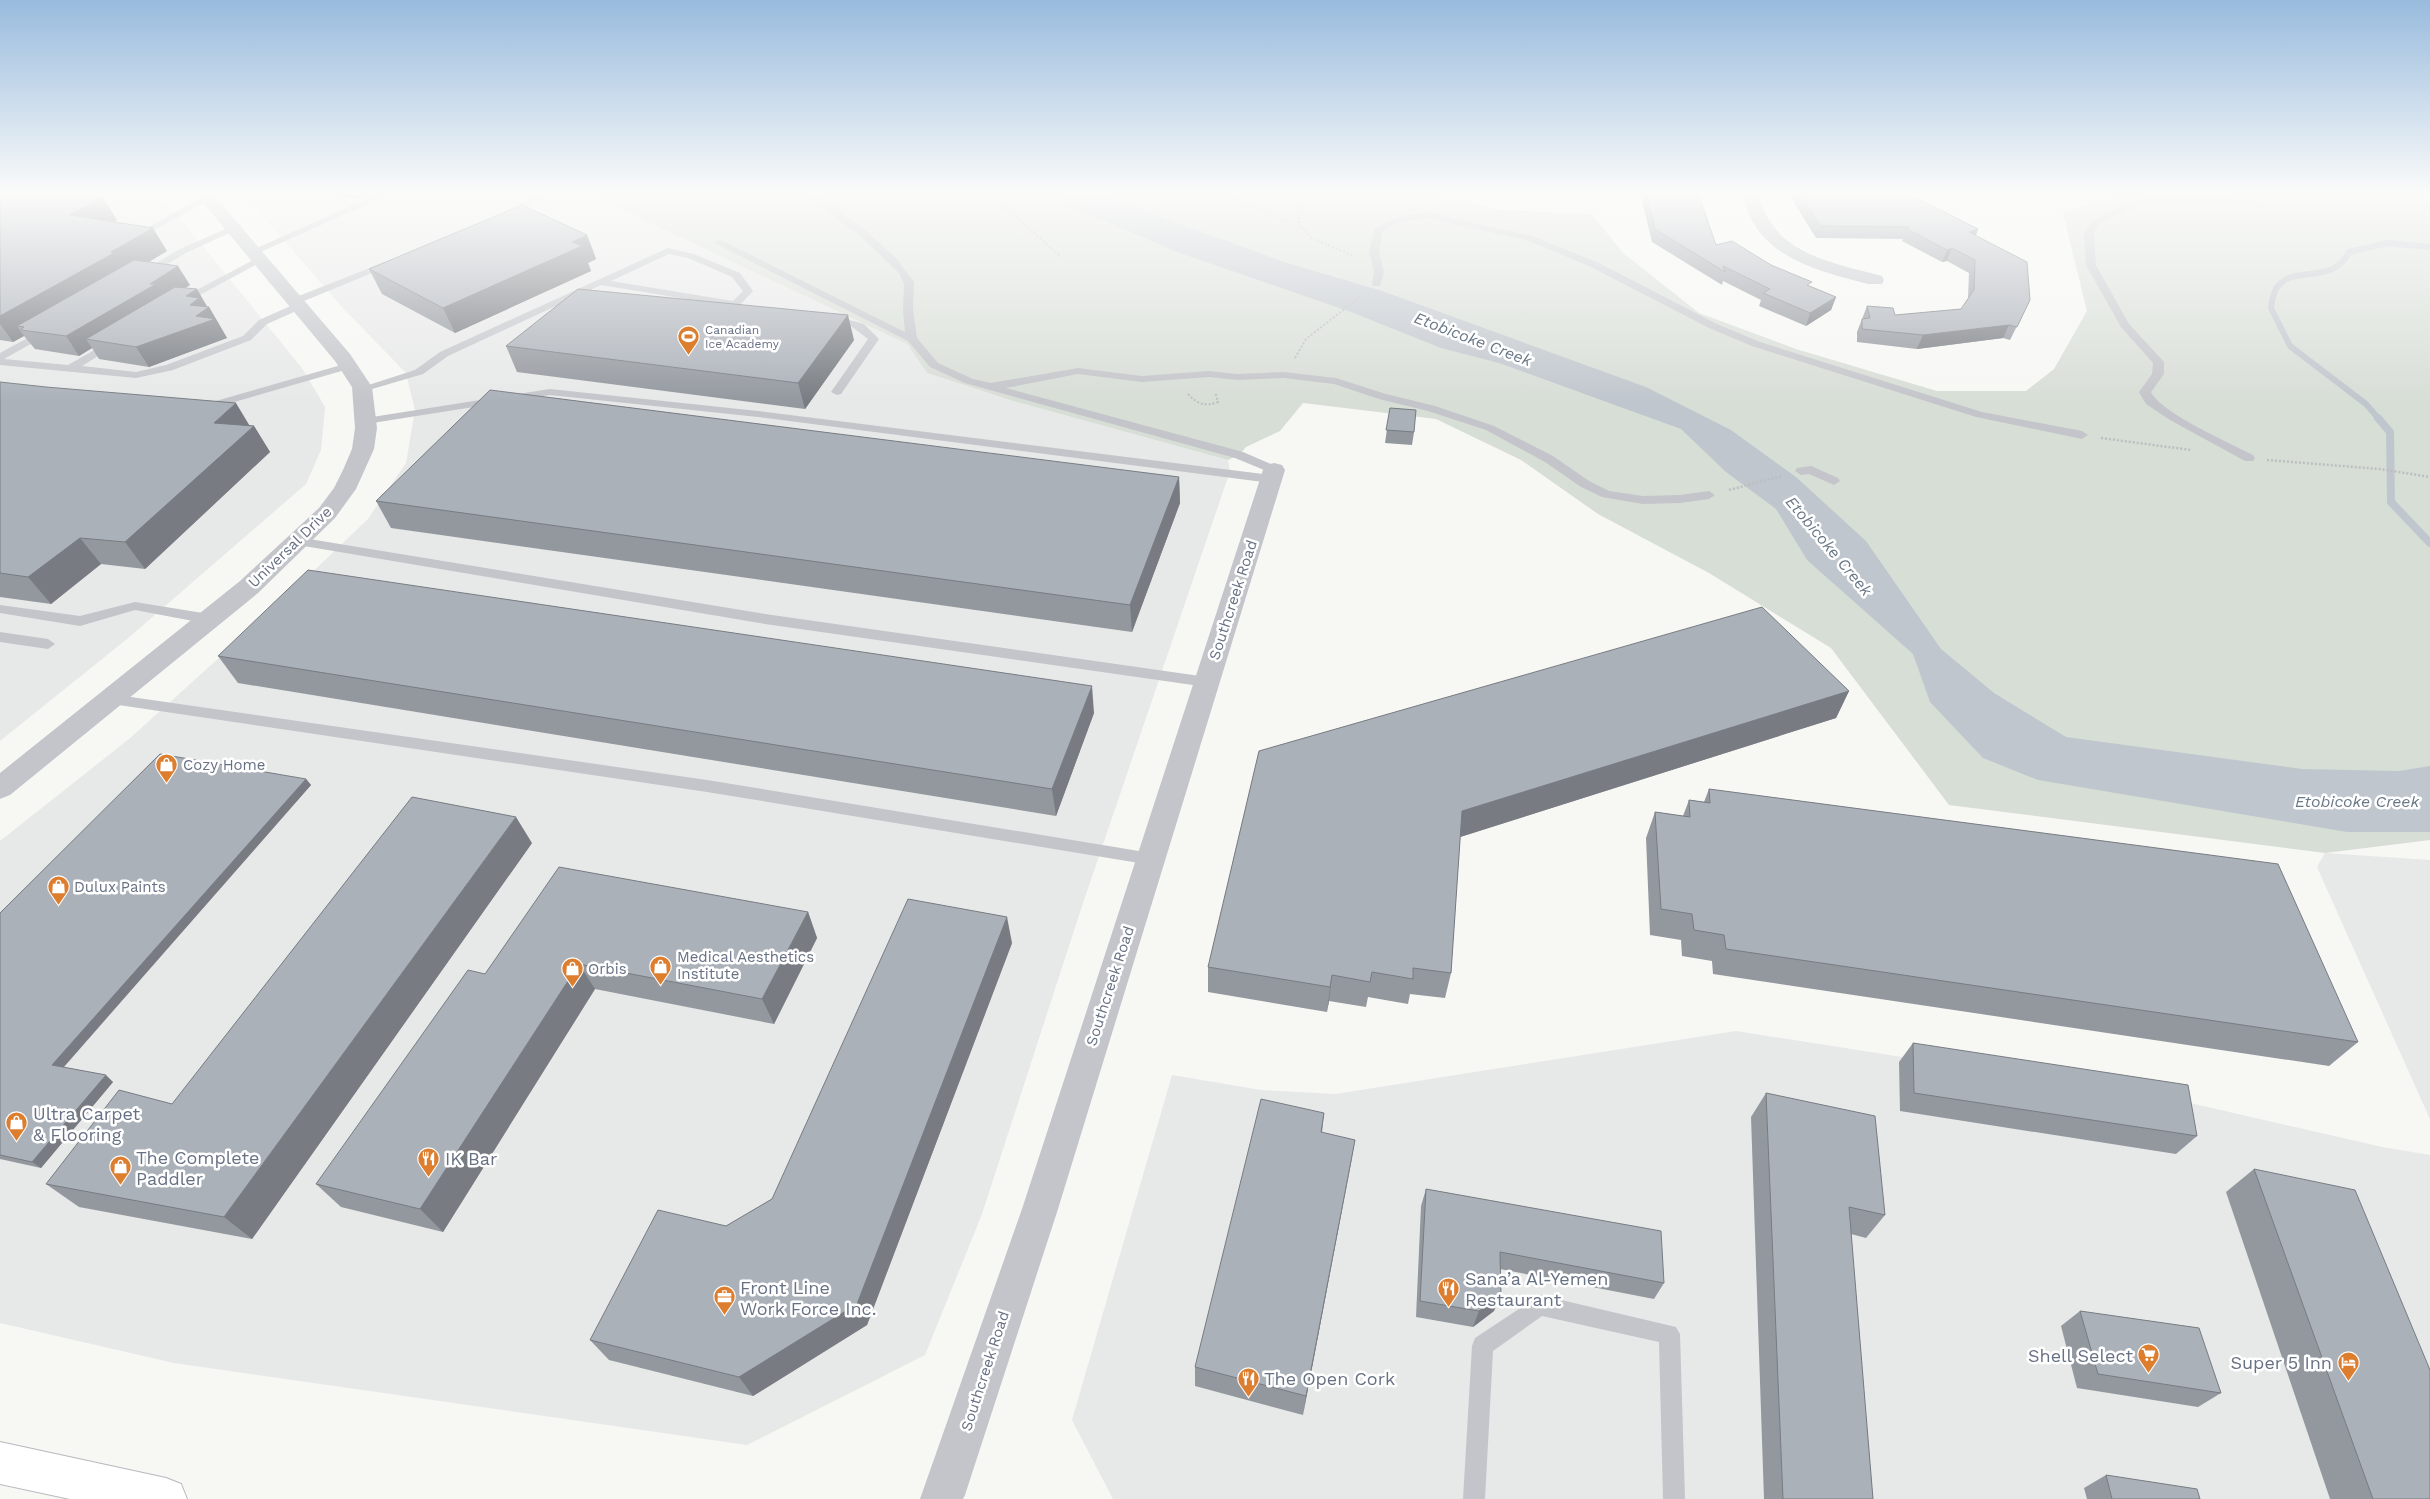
<svg xmlns="http://www.w3.org/2000/svg" width="2430" height="1499" viewBox="0 0 2430 1499" font-family="'Work Sans',sans-serif">
	<style>
		.built { fill: #e7e8e8 }
		.green { fill: #d7ded6 }
		.water { fill: #c0c6cd }
		.lines { fill: none; stroke-linecap: round; stroke-linejoin: round }
		.stream-far1 { stroke: #c0c6cd; stroke-width: 6 }
		.stream { stroke: #c0c6cd; stroke-width: 8 }
		.primary-casing { stroke: #b6b9be; stroke-width: 2 }
		.path-far1 { stroke: #bdbec1; stroke-width: 2; stroke-dasharray: 2 2; stroke-linecap: butt }
		.path { stroke: #bdbec1; stroke-width: 2.5; stroke-dasharray: 2 2; stroke-linecap: butt }
		.lane { fill: #c3c5ca; fill-rule: evenodd }
		.street { fill: #c3c5ca; fill-rule: evenodd }
		.primary { fill: #fff; fill-rule: evenodd }
		.wall { fill: #93989f }
		.shaded-wall { fill: #787c82 }
		.building { fill: #abb1b9; stroke: #787c82 }
		.labels { text-anchor: middle; dominant-baseline: central; stroke-width: 5; stroke-linejoin: round; paint-order: stroke }
		.far-poi-label { font-size: 12px; fill: #677184; stroke: #fff; text-anchor: start }
		.street-label { font-size: 15px; fill: #677184; stroke: #fff }
		.poi-label { font-size: 15px; fill: #677184; stroke: #fff; text-anchor: start }
		.water-label { font-size: 16px; font-style: italic; fill: #697887; stroke: #fff }
		.near-poi-label { font-size: 18px; fill: #677184; stroke: #fff; text-anchor: start }
	</style>
	<rect width="100%" height="100%" fill="#f7f7f4"/>
	<g class="built">
		<path d="M0,193h153l27,25 122,150 23,39 -4,43 -15,34 -179,155 -127,102z"/>
		<path d="M243,193h354v5l310,146 20,29 83,27 218,60 2,11 -149,438 -99,305 -57,141 -178,90 -573,-82 -174,-40v-482l129,-102 151,-136 88,-84 38,-56 9,-53 -9,-37 -65,-67z"/>
		<path d="M2325,853l105,7v259l-113,-252z"/>
		<path d="M1736,1031l441,69 205,47 48,8v344h-1317l-41,-79 100,-345 89,15 74,4z"/>
	</g>
	<path class="green" d="M597,193h829l75,17 91,4 31,39 76,60 97,36 141,42h89l28,-22 33,-58 -24,-98 56,-20h311v647l-105,13 -376,-48 -118,-157 -122,-75 -111,-59 -77,-54 -85,-41 -133,-16 -23,28 -34,16 -7,8 -11,5 -218,-60 -83,-27 -20,-29 -310,-146z"/>
	<path class="water" d="M1060,193h37l187,69 98,29 264,96 85,43 65,47 70,64 75,108 53,44 72,44 236,32 97,2 31,-5v66h-83l-309,-52 -55,-22 -53,-56 -17,-48 -106,-94 -31,-51 -50,-37 -45,-43 -182,-66 -58,-15 -90,-36 -174,-60 -102,-44z"/>
	<g class="lines">
		<path class="stream-far1" d="M2379,419l-13,-15 -76,-58 -19,-38c1,-6 2,-14 5,-19 15,-26 56,-2 73,-37l38,-9 43,4"/>
		<path class="stream" d="M2378,418l12,14 1,70 39,41"/>
		<defs>
			<path id="primary" d="M0,1442l166,36 15,6 6,15h-117l-70,-15z"/>
		</defs>
		<use href="#primary" class="primary-casing"/>
		<g class="path-far1">
			<path d="M989,193l72,64"/>
			<path d="M1231,193l10,9 61,26"/>
			<path d="M1297,193l2,30 12,15 43,18"/>
			<path d="M1295,358l11,-19 55,-43"/>
			<path d="M1188,394c9,10 17,13 30,8l-3,-10"/>
		</g>
		<g class="path">
			<path d="M2101,438l90,12"/>
			<path d="M2267,460l113,9 50,8"/>
			<path d="M1729,490l52,-14"/>
		</g>
		<g class="lane">
			<path d="M210,193h12l-84,46 -8,-2z"/>
			<path d="M380,193h13l-137,61 -8,-2z"/>
			<path d="M542,193h12l-47,23 -8,-2z"/>
			<path d="M801,193h11l21,13 33,25 30,27 18,24 -1,27 4,29 21,25 35,16 18,4 87,-15 64,8 67,-5 28,3 47,-2 52,6 50,16 49,12 59,20 59,30 36,25 20,10 34,5 37,-1 29,-4 6,4 -6,4 -29,4 -37,1 -41,-7 -21,-10 -36,-25 -59,-32 -58,-19 -49,-12 -45,-15 -50,-6 -47,2 -28,-3 -67,5 -64,-8 -72,14 237,64 35,15 2,3 -6,4 -39,-16 -270,-75 -35,-16 -22,-26 -195,-99 8,-2 184,92 -2,-23 1,-25 -5,-11 -40,-38z"/>
			<path d="M2158,197l98,3 5,3 -5,3 -98,-3 -21,3 -37,17 -6,9 2,33 33,59 35,38v12l-13,18c10,21 79,51 102,63l2,3 -2,3h-8l-75,-41 -24,-16 -7,-12 13,-18 1,-11 -32,-36 -35,-62 -2,-33 9,-13 39,-17z"/>
			<path d="M1426,212l106,24 65,26 120,62 43,18 222,70 100,19 6,4 -6,4 -106,-22 -224,-71 -43,-18 -120,-62 -63,-26 -100,-22 -26,4 -17,9 -4,20 5,21 -4,14h-8l2,-14 -5,-21 6,-23 19,-10z"/>
			<path d="M230,227l8,2 -52,24 -39,23 -9,-2 42,-25z"/>
			<path d="M668,248l26,6 46,19 13,18 -14,15 -4,1 -134,-22 -153,71 -25,18 -61,18 -6,-3 59,-19 25,-18zM669,254l19,4 44,19 11,14 -10,10 -122,-20z"/>
			<path d="M257,258l8,2 -80,43 -4,1 -5,-3z"/>
			<path d="M385,262l9,2 -95,39 5,3 -1,2 -36,16 -16,16 -78,30 -37,8 -136,-13v-12l46,-25 4,1v4l-46,26 64,6 44,-25 4,1v4l-34,21 54,6 30,-7 77,-29 16,-16 36,-16 -5,-3 1,-2z"/>
			<path d="M831,315l33,9 15,15 -38,55 -4,1 -6,-3 37,-53 -17,-13 -24,-6 -1,-2z"/>
			<path d="M348,363l5,3 -1,2 -142,41h-8l-2,-2 2,-2z"/>
			<path d="M550,389l208,22 513,64 6,4 -6,4 -513,-66 -208,-22 -184,29 -6,-3 6,-3z"/>
			<path d="M1811,466l27,12 2,3 -6,4 -25,-11 -8,1 -6,-4 2,-3z"/>
			<path d="M297,537l468,77 442,63 7,5 -7,5 -442,-63 -473,-80 -1,-3z"/>
			<path d="M135,602l74,12 7,5 -7,5 -74,-14 -55,16 -80,-13v-8l80,11z"/>
			<path d="M0,632l48,7 7,5 -7,5 -48,-7z"/>
			<path d="M110,694l597,86 444,73 6,2 2,4 -2,4 -6,2 -444,-73 -602,-89 -2,-4 2,-4z"/>
			<path d="M1540,1295l136,32 4,7 5,165h-22l-4,-157 -117,-26 -49,35 -8,148h-22l9,-153 3,-8z"/>
		</g>
		<g class="street">
			<path d="M195,193h17l138,161 22,33 5,41 -3,21 -18,40 -21,29 -77,75 -248,202 -10,4v-26l240,-192 79,-73 15,-20 9,-18 9,-21 3,-21 -3,-41 -17,-26z"/>
			<path d="M1740,193h17c4,11 8,22 15,31 23,34 73,42 110,52l2,4 -2,4h-14c-37,-10 -80,-19 -107,-50 -10,-12 -15,-27 -21,-41z"/>
			<path d="M1274,463l8,2 3,5 -227,739 -93,286 -2,4h-43l102,-290 241,-739 3,-5z"/>
		</g>
		<use href="#primary" class="primary"/>
	</g>
	<g class="wall">
		<path d="M0,193l117,27 -3,2 53,29 -18,11 41,23 -5,3 22,19h2l18,31 -78,29 -50,-8 -7,-11 -13,8 -44,-7 -11,-13 -11,6 -13,-2z"/>
		<path d="M318,193h49l-10,6z"/>
		<path d="M1485,193h21l-1,3z"/>
		<path d="M1640,193h58l18,52 55,20 40,22 25,10 -5,13 -25,16 -47,-20 2,-6 -38,-19 -1,4 -70,-43z"/>
		<path d="M1788,193h119l71,36 -2,6 54,65 -20,40 -7,-2 -86,11 -60,-7v-10l10,-26 28,9 66,-6 7,-11 1,-25 -22,-12 -5,1 -40,-21 1,-2 -87,-1z"/>
		<path d="M587,235l9,24 -8,4 3,8 -136,62 -73,-39 -13,-25z"/>
		<path d="M854,340l-49,69 -288,-37 -11,-26z"/>
		<path d="M0,382l254,44 16,26 -125,117 -44,-5 -50,40 -51,-7z"/>
		<path d="M1390,408l24,24 -2,13 -27,-2z"/>
		<path d="M1179,477l1,26 -48,129 -741,-104 -15,-27z"/>
		<path d="M218,656l876,57 -38,103 -818,-133z"/>
		<path d="M1849,691l-13,27 -376,119 -9,136 -6,25 -35,-4 -2,10 -40,-7 -2,10 -37,-6 -2,11 -119,-20v-25l51,-216z"/>
		<path d="M306,779l5,6 -247,282 49,15 -72,86 -41,-9v-246z"/>
		<path d="M1709,789l649,253 -29,24 -616,-92 -1,-13 -30,-5 -1,-16 -31,-5 -4,-97 9,-26 28,4 6,-16 15,2z"/>
		<path d="M532,843l-280,396 -173,-32 -33,-23 126,-80z"/>
		<path d="M808,912l9,26 -43,86 -179,-35 -152,243 -102,-25 -25,-23 169,-210z"/>
		<path d="M1012,943l-145,382 -114,71 -144,-36 -19,-20 136,-114 46,-27z"/>
		<path d="M1913,1043l284,93 -21,18 -276,-43 -1,-49z"/>
		<path d="M1766,1093l119,122 -19,23 -15,-4 22,265h-109l-13,-382z"/>
		<path d="M1324,1113l-2,20 33,7 -52,275 -108,-29v-19z"/>
		<path d="M2254,1169l176,330h-100l-104,-307z"/>
		<path d="M1426,1189l238,94 -10,16 -154,-30 -6,42 -21,16 -57,-10 5,-111z"/>
		<path d="M2080,1311l141,82 -23,14 -121,-19 -16,-62z"/>
		<path d="M2106,1475l94,24h-113l-3,-11z"/>
	</g>
	<g class="shaded-wall">
		<path d="M355,193h12l-10,6z"/>
		<path d="M103,197l14,23 -32,18 -15,-23z"/>
		<path d="M153,228l14,23 -39,23 -104,53 -7,-1 7,10 -11,6 -13,-18v-8z"/>
		<path d="M1978,229l-5,13 -4,-10z"/>
		<path d="M587,235l9,24 -8,4 3,8 -136,62 -12,-25 129,-66z"/>
		<path d="M1952,248l-5,13 -5,1 5,-12z"/>
		<path d="M178,266l12,19 -24,15 -80,39 6,9 -13,8 -13,-20z"/>
		<path d="M197,289l11,19 1,-1 18,31 -78,29 -13,-20 50,-51z"/>
		<path d="M1836,297l-5,13 -25,16 4,-13z"/>
		<path d="M848,315l6,25 -49,69 -7,-26z"/>
		<path d="M2009,325l-6,13 -86,11 6,-14z"/>
		<path d="M236,403l15,25 3,-2 16,26 -125,117 -20,-27 89,-119z"/>
		<path d="M1179,477l1,26 -48,129 -2,-27z"/>
		<path d="M80,538l21,26 -50,40 -23,-27z"/>
		<path d="M1092,686l2,27 -38,103 -4,-27z"/>
		<path d="M1849,691l-13,27 -379,120 5,-27z"/>
		<path d="M306,779l5,6 -251,286 -8,-6z"/>
		<path d="M516,817l16,26 -280,396 -28,-22z"/>
		<path d="M808,912l9,26 -43,86 -12,-25z"/>
		<path d="M1007,917l5,26 -145,382 -114,71 -14,-19z"/>
		<path d="M579,964l16,25 -152,243 -23,-23z"/>
		<path d="M1332,975l-3,26 -2,11 3,-25z"/>
		<path d="M106,1075l7,7 -72,86 -9,-6z"/>
		<path d="M1355,1140l-4,23 -48,252 3,-19z"/>
		<path d="M1501,1295l-7,16 -21,16 6,-16z"/>
	</g>
	<g class="building">
		<path d="M0,193h78l25,4 -33,18 83,13 -42,24 3,1 -114,63z"/>
		<path d="M1646,193h52l18,52 16,-4 39,24 41,17 -5,3 29,12 -26,16 -47,-20 7,-4 -47,-23 2,6 -70,-43z"/>
		<path d="M1800,193h107l71,36 -9,3 58,30 3,38 -13,27 -8,-2 -86,10 -61,-6v-10l8,-1 -3,-12 26,2 2,7 66,-6 13,-19 1,-30 -23,-12 -5,2 -40,-21 2,-2 -89,-1z"/>
		<path d="M522,205l65,30 -15,7 10,4 -139,62 -74,-39z"/>
		<path d="M134,260l44,6 -28,18h6l-90,52 -45,-6 3,-3 -7,-1z"/>
		<path d="M175,287l22,2 -11,7 13,2 -9,7 19,2 -13,9 19,3 -79,28 -50,-8z"/>
		<path d="M578,289l270,26 -50,68 -292,-37z"/>
		<path d="M0,382l46,5 190,16 -22,20 40,3 -129,116 -45,-4 -52,39 -28,-4z"/>
		<path d="M490,390l689,87 -49,128 -754,-104z"/>
		<path d="M1390,408l26,2 -2,22 -28,-2z"/>
		<path d="M308,570l784,116 -40,103 -834,-133z"/>
		<path d="M1762,607l87,84 -387,120 -11,162 -38,-5v11l-41,-7 -2,10 -38,-7 -2,12 -122,-20 51,-216z"/>
		<path d="M160,754l146,25 -254,286 54,10 -74,87 -32,-7v-242z"/>
		<path d="M1709,789l569,75 80,178 -632,-93 -2,-14 -30,-5 -2,-16 -31,-5 -6,-97 35,5 -1,-17 21,3z"/>
		<path d="M412,797l104,20 -292,400 -178,-33 73,-94 53,14z"/>
		<path d="M559,867l249,45 -46,87 -183,-35 -159,245 -104,-25 152,-214 17,4z"/>
		<path d="M908,899l99,18 -150,387 -118,73 -149,-37 68,-130 68,16 46,-27z"/>
		<path d="M1913,1043l275,42 9,51 -283,-43z"/>
		<path d="M1766,1093l109,23 10,99 -36,-8 24,292h-90z"/>
		<path d="M1261,1099l63,14 -3,19 34,8 -49,256 -111,-29z"/>
		<path d="M2254,1169l101,21 75,180v129h-57z"/>
		<path d="M1426,1189l235,42 3,52 -164,-31 1,43 -22,16 -59,-10z"/>
		<path d="M2080,1311l119,17 22,65 -123,-19z"/>
		<path d="M2106,1475l91,14 3,10h-88z"/>
	</g>
	<linearGradient id="sky" x2="0" y2="1"><stop stop-color="#98bbdd"/><stop offset="0.48" stop-color="#fbfbfa"/><stop offset="1" stop-color="#fbfbfa" stop-opacity="0"/></linearGradient>
	<rect width="2430" height="403" fill="url(#sky)"/>
	<defs>
		<symbol id="stadium-pin" viewBox="-11 -11 22 30"><path d="M0 17L-7.5 6A9.5 9.5 0 1 1 7.5 6Z" fill="#dd7e2f" stroke="#fff"/><path d="M0-5a6.5 5 0 1 0 0 10a6.5 5 0 1 0 0-10ZM-3.5-1.8h7v3.6h-7Z" fill="#fff"/></symbol>
		<symbol id="shop-pin" viewBox="-11 -11 22 30"><path d="M0 17L-7.5 6A9.5 9.5 0 1 1 7.5 6Z" fill="#dd7e2f" stroke="#fff"/><path d="M-5-2.5h2.3a2.7 3.5 0 0 1 5.4 0H5L5.5 6h-11ZM-1.5-2.5h3a1.5 2.3 0 0 0-3 0Z" fill="#fff"/></symbol>
		<symbol id="restaurant-pin" viewBox="-11 -11 22 30"><path d="M0 17L-7.5 6A9.5 9.5 0 1 1 7.5 6Z" fill="#dd7e2f" stroke="#fff"/><path d="M-5-6h1v4h1v-4h1v4h1v-4h1v5L-1.5 .5V6h-2V.5L-5-1ZM5-6V6H3V1.5H1.5Q1.5-4 5-6Z" fill="#fff"/></symbol>
		<symbol id="office-pin" viewBox="-11 -11 22 30"><path d="M0 17L-7.5 6A9.5 9.5 0 1 1 7.5 6Z" fill="#dd7e2f" stroke="#fff"/><path d="M-6-3h4V-5.5h4V-3h4V5H-6ZM-1-4.5V-3h2v-1.5ZM-6 0V1H6V0Z" fill="#fff"/></symbol>
		<symbol id="supermarket-pin" viewBox="-11 -11 22 30"><path d="M0 17L-7.5 6A9.5 9.5 0 1 1 7.5 6Z" fill="#dd7e2f" stroke="#fff"/><path d="M-6-5.5h2.5l.6 2H6L4.5 2H-2.5L-4.4-4H-6ZM-1.5 3.2a1.3 1.3 0 1 0 .1 0ZM3 3.2a1.3 1.3 0 1 0 .1 0Z" fill="#fff"/></symbol>
		<symbol id="hotel-pin" viewBox="-11 -11 22 30"><path d="M0 17L-7.5 6A9.5 9.5 0 1 1 7.5 6Z" fill="#dd7e2f" stroke="#fff"/><path d="M-6-4.5h1.5V1H6V5H4.5V3h-9V5H-6ZM-4 0a1.8 1.8 0 1 1 3.6 0ZM.5 0V-2.5h3Q6-2.5 6 0Z" fill="#fff"/></symbol>
	</defs>
	<g fill-rule="evenodd">
		<use href="#stadium-pin" x="676" y="324" width="25" height="34"/>
		<use href="#shop-pin" x="154" y="752" width="25" height="34"/>
		<use href="#shop-pin" x="46" y="874" width="25" height="34"/>
		<use href="#shop-pin" x="648" y="954" width="25" height="34"/>
		<use href="#shop-pin" x="560" y="956" width="25" height="34"/>
		<use href="#shop-pin" x="4" y="1110" width="25" height="34"/>
		<use href="#restaurant-pin" x="416" y="1146" width="25" height="34"/>
		<use href="#shop-pin" x="108" y="1154" width="25" height="34"/>
		<use href="#restaurant-pin" x="1436" y="1276" width="25" height="34"/>
		<use href="#office-pin" x="712" y="1284" width="25" height="34"/>
		<use href="#supermarket-pin" x="2136" y="1342" width="25" height="34"/>
		<use href="#hotel-pin" x="2336" y="1350" width="25" height="34"/>
		<use href="#restaurant-pin" x="1236" y="1366" width="25" height="34"/>
	</g>
	<g class="labels">
		<g class="far-poi-label">
			<text x="705" y="330">Canadian<tspan x="705" dy="14">Ice Academy</tspan></text>
		</g>
		<g class="street-label">
			<text transform="translate(290 547) rotate(-44)">Universal Drive</text>
			<text transform="translate(1233 600) rotate(-72)">Southcreek Road</text>
			<text transform="translate(1110 986) rotate(-72)">Southcreek Road</text>
			<text transform="translate(985 1371) rotate(-72)">Southcreek Road</text>
		</g>
		<g class="poi-label">
			<text x="183" y="765">Cozy Home</text>
			<text x="74" y="887">Dulux Paints</text>
			<text x="677" y="957">Medical Aesthetics<tspan x="677" dy="17">Institute</tspan></text>
			<text x="588" y="969">Orbis</text>
		</g>
		<g class="water-label">
			<text transform="translate(1473 339) rotate(21)">Etobicoke Creek</text>
			<text transform="translate(1829 546) rotate(50)">Etobicoke Creek</text>
			<text x="2357" y="801">Etobicoke Creek</text>
		</g>
		<g class="near-poi-label">
			<text x="33" y="1113">Ultra Carpet<tspan x="33" dy="21">&amp; Flooring</tspan></text>
			<text x="136" y="1157">The Complete<tspan x="136" dy="21">Paddler</tspan></text>
			<text x="445" y="1158">IK Bar</text>
			<text x="1465" y="1278">Sana’a Al-Yemen<tspan x="1465" dy="21">Restaurant</tspan></text>
			<text x="740" y="1287">Front Line<tspan x="740" dy="21">Work Force Inc.</tspan></text>
			<text x="2133" y="1355" text-anchor="end">Shell Select</text>
			<text x="2332" y="1362" text-anchor="end">Super 5 Inn</text>
			<text x="1264" y="1378">The Open Cork</text>
		</g>
	</g>
</svg>
